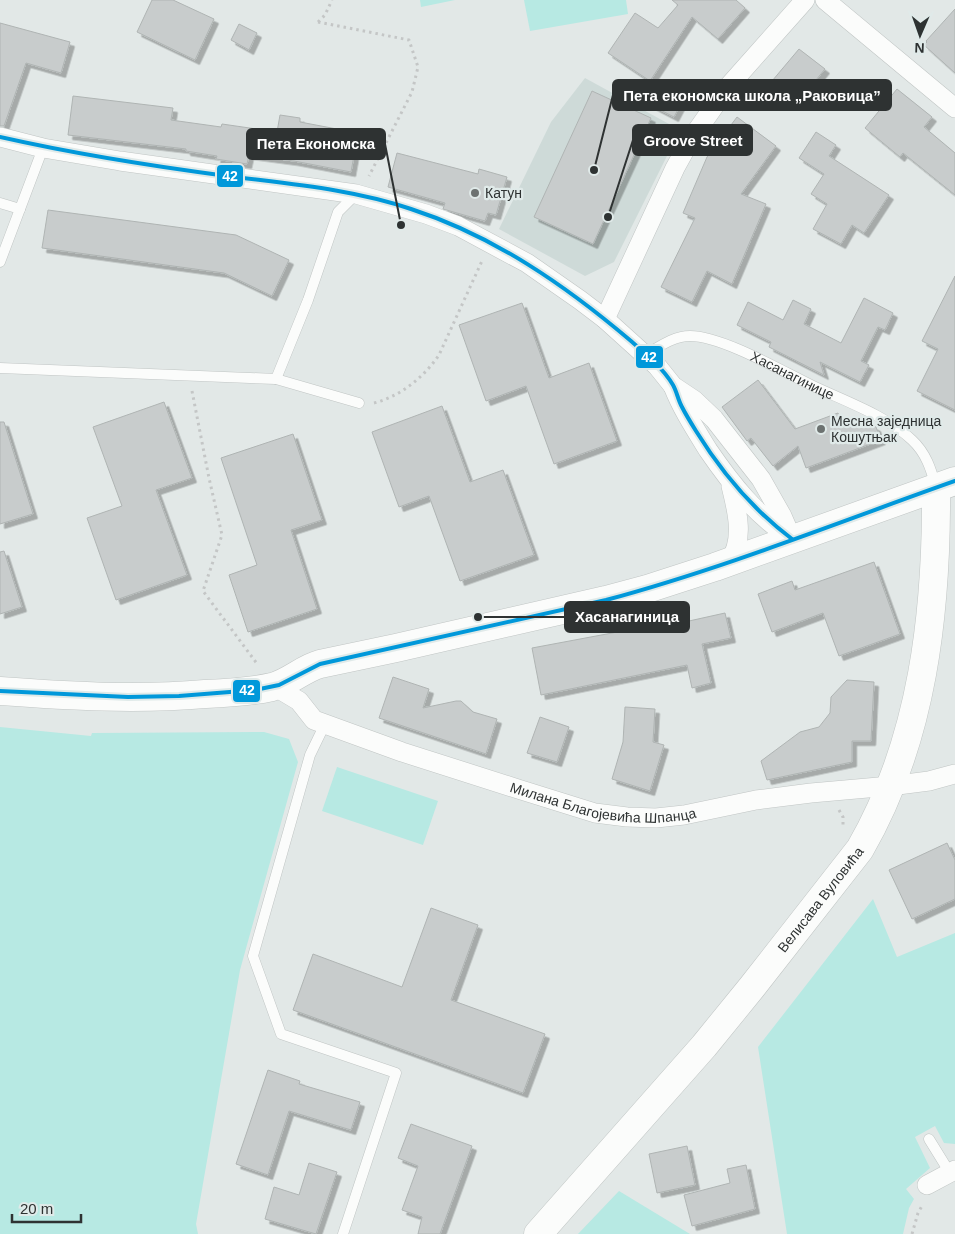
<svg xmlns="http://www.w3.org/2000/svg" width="955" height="1234" viewBox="0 0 955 1234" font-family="Helvetica,sans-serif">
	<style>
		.built { fill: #cedad8 }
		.green { fill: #b7e9e3 }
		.building { fill: #c8cccc; stroke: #afb4b3; filter: url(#shadow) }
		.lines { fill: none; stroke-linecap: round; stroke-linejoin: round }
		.lane-casing { stroke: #c0c5c4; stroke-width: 11 }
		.street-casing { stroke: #c0c5c4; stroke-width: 20 }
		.secondary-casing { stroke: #c0c5c4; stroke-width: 29 }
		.path { stroke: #c4c6c6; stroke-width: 3; stroke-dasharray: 2.5 4; stroke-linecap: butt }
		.lane { stroke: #fbfcfb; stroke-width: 10 }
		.street { stroke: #fbfcfb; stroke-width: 19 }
		.secondary { stroke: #fbfcfb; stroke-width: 28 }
		.bus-1-casing { stroke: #e0eae9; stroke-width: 8 }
		.bus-1 { stroke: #0098da; stroke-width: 4 }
		.poi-dot { fill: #6d7271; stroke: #e0eae9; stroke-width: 2 }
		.labels { text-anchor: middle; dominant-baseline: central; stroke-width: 4.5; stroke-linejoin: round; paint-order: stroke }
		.poi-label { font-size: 14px; fill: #2e3232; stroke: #e0eae9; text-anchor: start }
		.street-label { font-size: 14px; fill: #2e3232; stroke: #e0eae9 }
		.leader { fill: none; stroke: #2e3232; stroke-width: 2 }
		.callout-dot { fill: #2e3232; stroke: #e0eae9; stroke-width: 2 }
		.callout { fill: #2e3232; stroke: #2e3232; stroke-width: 2 }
		.callout-label { font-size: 15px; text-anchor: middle; font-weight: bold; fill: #fff }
		.line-badge { stroke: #e0eae9; stroke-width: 2 }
		.badge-label { font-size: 14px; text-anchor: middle; font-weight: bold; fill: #fff }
	</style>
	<defs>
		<filter id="shadow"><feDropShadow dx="4.5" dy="4.5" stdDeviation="0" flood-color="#0004"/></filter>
	</defs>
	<rect width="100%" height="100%" fill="#e2e8e7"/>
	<path class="built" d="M585,78l95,52 -66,132 -29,14 -86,-47 52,-107z"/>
	<g class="green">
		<path d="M420,0h35l-34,7z"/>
		<path d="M524,0h102l2,14 -98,17z"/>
		<path d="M0,727l91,9 1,-3 172,-1 25,7 9,23 -58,208 -44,254 2,10h-198z"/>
		<path d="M337,767l101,34 -15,44 -101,-34z"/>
		<path d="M873,899l24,58 58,-24v211l-11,-1 -9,-17 -20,11 15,31 -24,21 8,10 -5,9 -6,26h-116l-29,-187z"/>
		<path d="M619,1191l71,43h-112z"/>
	</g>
	<g class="building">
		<path d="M152,0h21l41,19 -19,41 -58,-28z"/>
		<path d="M672,0h64l9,8 -27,31 -26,-22 -42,64 -42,-28 27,-40 23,15 20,-23z"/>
		<path d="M955,9v64l-31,-28 3,-3 -1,-1z"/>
		<path d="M0,23l70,19 -9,31 -35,-10 -22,63h-4z"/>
		<path d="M239,24l18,9 -8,17 -18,-10z"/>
		<path d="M799,49l26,20 -27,33 -26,-21z"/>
		<path d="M655,82l30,14 -11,21 -29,-15z"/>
		<path d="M897,89l35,28 -8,10 31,26v42l-52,-42 -3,4 -35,-29z"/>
		<path d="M592,91l59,27 -58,126 -59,-27z"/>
		<path d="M73,96l100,12 -2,12 50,7 1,-3 55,8 3,-17 20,3v4l58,11 -7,39 -57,-11 -45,-6 -2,9 -31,-5 1,-3 -31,-5v-2l-118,-14z"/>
		<path d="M737,117l39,29 -35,48 25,10 -34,80 -25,-13 -15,31 -31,-15 34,-69 -12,-5 24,-56z"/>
		<path d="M816,132l20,13 -7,11 60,39 -25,38 -12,-8 -11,19 -28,-15 14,-25 -16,-10 13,-20 -25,-16z"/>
		<path d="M397,153l81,21 1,-5 28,8 -11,38 -8,-2 -3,8 -42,-12 2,-6 -57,-16z"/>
		<path d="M48,210l188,25 53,25 -17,36 -48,-23 -182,-25z"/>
		<path d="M955,276v134l-38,-19 21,-42 -16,-8z"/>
		<path d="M864,298l29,15 -8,17 -7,-3 -17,34 8,4 -9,17 -40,-20 4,13 -55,-28 2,-5 -34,-17 11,-23 35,18 10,-20 18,9 -7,15 37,19z"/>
		<path d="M522,303l27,75 40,-15 28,78 -63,23 -28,-78 -40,15 -27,-76z"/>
		<path d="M758,380l37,49 43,-16 5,12 15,-6 18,8 5,13 -75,28 -8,-22 -25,20 -22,-28 -4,3 -25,-34z"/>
		<path d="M164,402l28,76 -36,12 31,85 -71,25 -29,-82 35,-12 -29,-79z"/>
		<path d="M442,406l28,76 33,-12 31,85 -74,26 -31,-85 -30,11 -27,-75z"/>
		<path d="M0,422h4l29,92 -33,10z"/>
		<path d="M293,434l29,86 -31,10 26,79 -69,23 -19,-57 28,-10 -36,-107z"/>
		<path d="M4,551l18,56 -22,7v-62z"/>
		<path d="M874,562l26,72 -61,22 -16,-43 -51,19 -14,-38 34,-13 3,9z"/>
		<path d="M725,613l6,25 -29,6 9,39 -19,5 -5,-23 -146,30 -9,-47 112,-21v4z"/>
		<path d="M393,677l36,12 -6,19 33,-7h5l12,11 24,7 -11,35 -107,-36z"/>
		<path d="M847,680l27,2 -3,59h-19v21l-85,18 -6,-19 39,-29 19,-5 11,-14 1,-16z"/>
		<path d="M625,707l30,2 -2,33 11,3 -14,46 -38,-12 11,-37z"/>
		<path d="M540,717l29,10 -12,35 -30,-9z"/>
		<path d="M947,843l8,17v39l-43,20 -23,-49z"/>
		<path d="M431,908l47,17 -27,75 94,34 -22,59 -230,-83 20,-56 89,33z"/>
		<path d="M268,1070l32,11 -1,3 61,18 -9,28 -62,-19 -21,64 -32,-11z"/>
		<path d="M411,1124l61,22 -32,88h-22l4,-17 -20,-7 16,-44 -20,-8z"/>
		<path d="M687,1146l8,39 -38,8 -8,-39z"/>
		<path d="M309,1163l28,9 -21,62 -51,-15 9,-32 25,8z"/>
		<path d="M746,1165l9,44 -63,17 -8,-31 46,-12 -3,-14z"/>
	</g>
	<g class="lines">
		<defs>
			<g id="lane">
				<path d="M0,203l20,6"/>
				<path d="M0,262l43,-114"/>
				<path id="s1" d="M645,355c14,-8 28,-19 45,-19 32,0 92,35 123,50 32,15 74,30 99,54 14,13 19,29 24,47"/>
				<path d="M0,368l276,11 32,-79 30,-88 18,-18"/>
				<path d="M276,379l83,24"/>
				<path d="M325,724l-15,31 -57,201 28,78 115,39 -53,161"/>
				<path d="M929,1139l21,34"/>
			</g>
			<g id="street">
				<path d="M825,0l130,108"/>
				<path d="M0,137l43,11 77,13 236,33 70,20 32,12 69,37 53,37 25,19 52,47 16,20 21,14 20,19 47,60 21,37 10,23"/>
				<path d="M605,319l70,-151 16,-29 36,-51 78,-88"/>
				<path d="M673,386c9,23 22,43 35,64 24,35 48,65 84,89"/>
				<path d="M729,562c16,-22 8,-52 2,-76"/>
				<path id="s2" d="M274,686l25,15 15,19 88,32 116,37 77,24 32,4 29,1 28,-3 72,-15 55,-7 79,-7 39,-5 26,-7"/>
				<path d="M927,1185l28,-15"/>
			</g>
			<g id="secondary">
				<path d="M0,691c68,5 136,9 205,3 22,-1 45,-2 67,-7 19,-5 30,-18 48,-23l76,-16 210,-48 41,-11 68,-22 240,-86"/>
				<path id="s3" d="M538,1234l166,-188 48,-59 108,-138c63,-109 77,-237 76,-361"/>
			</g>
		</defs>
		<use href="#lane" class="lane-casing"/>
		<use href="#street" class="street-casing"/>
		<use href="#secondary" class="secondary-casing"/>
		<g class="path">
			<path d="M318,22l91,18 9,27 -6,25 -43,84"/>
			<path d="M318,22l7,-7 7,-15"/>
			<path d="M192,391l17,87 13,57 -19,56 55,74"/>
			<path d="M374,403c27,-7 50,-26 65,-48l43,-94"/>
			<path d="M839,810l4,7v9"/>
			<path d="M912,1234l6,-21 5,-9"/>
		</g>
		<use href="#lane" class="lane"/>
		<use href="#street" class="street"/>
		<use href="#secondary" class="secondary"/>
		<defs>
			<g id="bus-1">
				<path d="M0,137c75,17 151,29 227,39 62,8 125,13 184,33 83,27 154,76 220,132 15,13 32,27 42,44 4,7 5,15 9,22 4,8 9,16 14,24 26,42 56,78 96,108"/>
				<path d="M0,691l128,6 51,-1 76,-6 24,-5 41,-21 286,-64c119,-32 233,-78 349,-119"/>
			</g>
		</defs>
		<use href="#bus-1" class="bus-1-casing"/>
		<use href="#bus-1" class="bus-1"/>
	</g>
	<g class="poi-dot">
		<circle cx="475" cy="193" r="5"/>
		<circle cx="821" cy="429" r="5"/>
	</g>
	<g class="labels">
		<g class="poi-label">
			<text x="485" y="193">Катун</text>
			<text x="831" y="421">Месна заједница<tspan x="831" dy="16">Кошутњак</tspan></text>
		</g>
		<g class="street-label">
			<text stroke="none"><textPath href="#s1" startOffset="160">Хасанагинице</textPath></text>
			<text stroke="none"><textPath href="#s2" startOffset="356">Милана Благојевића Шпанца</textPath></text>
			<text stroke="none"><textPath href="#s3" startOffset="438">Велисава Вуловића</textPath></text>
		</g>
	</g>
	<path class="leader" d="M594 170L613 95M608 217L633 140M401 225L385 144M478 617L565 617"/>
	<g class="callout-dot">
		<circle cx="594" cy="170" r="5"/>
		<circle cx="608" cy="217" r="5"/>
		<circle cx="401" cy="225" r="5"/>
		<circle cx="478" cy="617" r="5"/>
	</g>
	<g class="callout">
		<rect x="613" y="80" width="278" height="30" rx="5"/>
		<rect x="633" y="125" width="119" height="30" rx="5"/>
		<rect x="247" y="129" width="138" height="30" rx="5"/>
		<rect x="565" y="602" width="124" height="30" rx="5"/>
	</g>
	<g class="callout-label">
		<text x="752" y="101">Пета економска школа „Раковица”</text>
		<text x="693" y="146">Groove Street</text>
		<text x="316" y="149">Пета Економска</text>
		<text x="627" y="622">Хасанагиница</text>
	</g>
	<g class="line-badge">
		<rect x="216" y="164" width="28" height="24" rx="5" fill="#0098da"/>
		<rect x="635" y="345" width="29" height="24" rx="5" fill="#0098da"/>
		<rect x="232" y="679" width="29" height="24" rx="5" fill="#0098da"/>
	</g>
	<g class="badge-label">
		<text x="230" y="181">42</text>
		<text x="649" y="362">42</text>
		<text x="247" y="695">42</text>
	</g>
	<g transform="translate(920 35) rotate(182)" stroke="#e0eae9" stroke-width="4" paint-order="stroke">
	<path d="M0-4L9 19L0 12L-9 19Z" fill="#2e3232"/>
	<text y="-8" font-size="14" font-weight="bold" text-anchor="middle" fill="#2e3232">N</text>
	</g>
	<path d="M12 1214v8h69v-8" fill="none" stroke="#2e3232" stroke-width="2.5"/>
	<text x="20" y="1214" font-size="15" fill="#2e3232" stroke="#e0eae9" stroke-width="4" paint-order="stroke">20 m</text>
</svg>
